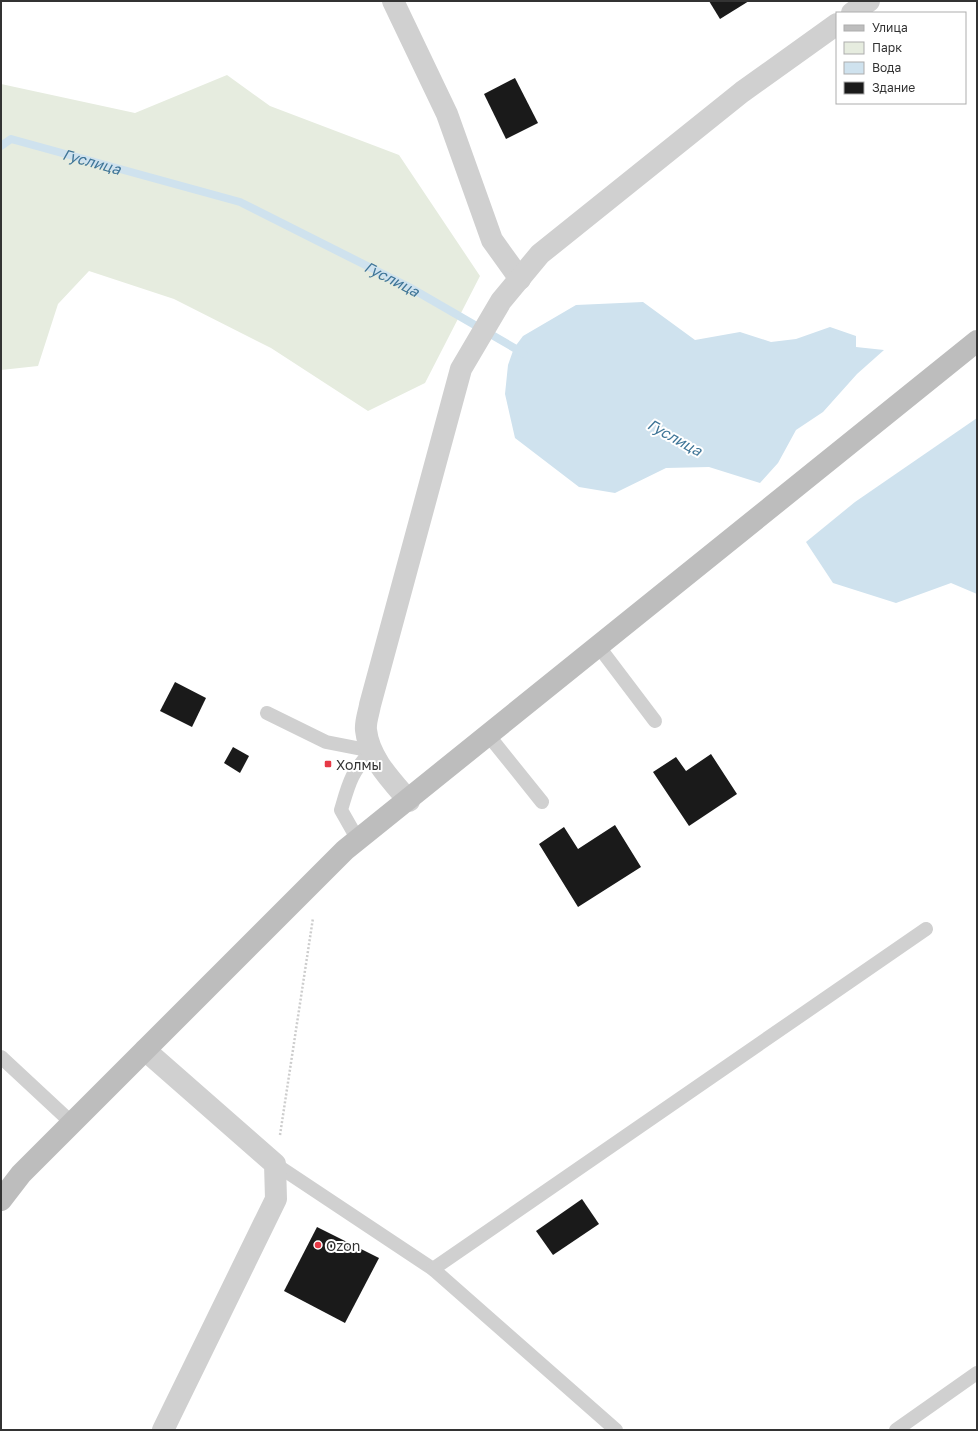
<svg xmlns="http://www.w3.org/2000/svg" width="978" height="1431" viewBox="0 0 978 1431" font-family="'Golos Text',sans-serif">
	<style>
		.green { fill: #e6ecdf }
		.water { fill: #cfe2ee }
		.lines { fill: none; stroke-linecap: round; stroke-linejoin: round }
		.stream { stroke: #cfe2ee; stroke-width: 8 }
		.building { fill: #1a1a1a }
		.path { stroke: #cdcdcd; stroke-width: 2.5; stroke-dasharray: 2 2; stroke-linecap: butt }
		.lane { stroke: #d0d0d0; stroke-width: 14 }
		.street { stroke: #d0d0d0; stroke-width: 22 }
		.secondary { stroke: #bdbdbd; stroke-width: 22 }
		.poi-dot { fill: #e63946; stroke: #fff; stroke-width: 1.5 }
		.labels { text-anchor: middle; dominant-baseline: central; stroke-width: 4; stroke-linejoin: round; paint-order: stroke }
		.poi-label { font-size: 14px; fill: #333; stroke: #fff; text-anchor: start }
		.water-label { font-size: 15px; font-style: italic; fill: #3f7597; stroke: #fff }
	</style>
	<rect width="100%" height="100%" fill="#fff"/>
	<path class="green" d="M227,75l43,31 129,49 81,121 -55,107 -57,28 -97,-63 -97,-49 -85,-28 -31,33 -20,62 -37,4v-286l134,29z"/>
	<g class="water">
		<path d="M643,302l52,38 45,-8 31,10 25,-3 34,-12 26,9v11l28,3 -27,24 -34,38 -27,18 -18,33 -18,20 -51,-16 -43,1 -51,25 -36,-6 -64,-49 -10,-44 3,-29 6,-17 9,-12 53,-31z"/>
		<path d="M977,418v176l-26,-11 -55,20 -63,-20 -27,-41 49,-40z"/>
	</g>
	<g class="lines">
		<path class="stream" id="s1" d="M1,146l10,-7 229,63 169,85 114,66"/>
	</g>
	<g class="building">
		<path d="M709,1h40l-29,18z"/>
		<path d="M515,78l23,45 -32,16 -22,-45z"/>
		<path d="M175,682l31,16 -14,29 -32,-16z"/>
		<path d="M233,747l16,9 -9,17 -16,-10z"/>
		<path d="M711,754l26,40 -48,32 -36,-54 23,-15 10,14z"/>
		<path d="M615,825l26,42 -63,40 -39,-63 25,-17 14,22z"/>
		<path d="M582,1199l17,25 -46,31 -17,-24z"/>
		<path d="M317,1227l62,31 -34,65 -61,-32z"/>
	</g>
	<g class="lines">
		<path class="path" d="M280,1135l33,-217"/>
		<g class="lane">
			<path d="M599,647l56,74"/>
			<path d="M267,713l59,29 46,9"/>
			<path d="M489,736l53,66"/>
			<path d="M358,840l-17,-30c8,-27 10,-38 31,-59"/>
			<path d="M1,1057l71,66"/>
			<path d="M275,1164l158,105 183,161"/>
			<path d="M433,1269l493,-340"/>
			<path d="M896,1430l81,-57"/>
		</g>
		<g class="street">
			<path d="M393,1l54,113 45,126 28,39"/>
			<path d="M852,13l17,-12"/>
			<path d="M409,801c-18,-21 -40,-43 -43,-71 -1,-8 3,-18 4,-25l91,-336 40,-68 39,-47 202,-162 95,-68"/>
			<path d="M145,1050l130,114 1,35 -113,231"/>
		</g>
		<path class="secondary" d="M1,1200l20,-26 324,-324 632,-509"/>
	</g>
	<g class="poi-dot">
		<rect x="324" y="760" width="8" height="8" rx="2"/>
		<circle cx="318" cy="1245" r="4"/>
	</g>
	<g class="labels">
		<g class="poi-label">
			<text x="336" y="764">Холмы</text>
			<text x="326" y="1245">Ozon</text>
		</g>
		<g class="water-label">
			<text stroke="none"><textPath href="#s1" startOffset="96">Гуслица</textPath></text>
			<text stroke="none"><textPath href="#s1" startOffset="420">Гуслица</textPath></text>
			<text transform="translate(675 437) rotate(29)">Гуслица</text>
		</g>
	</g>
	<rect width="978" height="1431" fill="none" stroke="#333333" stroke-width="4"/>
	<rect x="836" y="12" width="130" height="92" fill="#ffffff" stroke="#adadad"/>
	<rect x="844" y="25" width="20" height="6" fill="#bdbdbd" stroke="#adadad"/>
	<text x="872" y="32" font-size="12" fill="#333333">Улица</text>
	<rect x="844" y="42" width="20" height="12" fill="#e6ecdf" stroke="#adadad"/>
	<text x="872" y="52" font-size="12" fill="#333333">Парк</text>
	<rect x="844" y="62" width="20" height="12" fill="#cfe2ee" stroke="#adadad"/>
	<text x="872" y="72" font-size="12" fill="#333333">Вода</text>
	<rect x="844" y="82" width="20" height="12" fill="#1a1a1a" stroke="#adadad"/>
	<text x="872" y="92" font-size="12" fill="#333333">Здание</text>
</svg>
